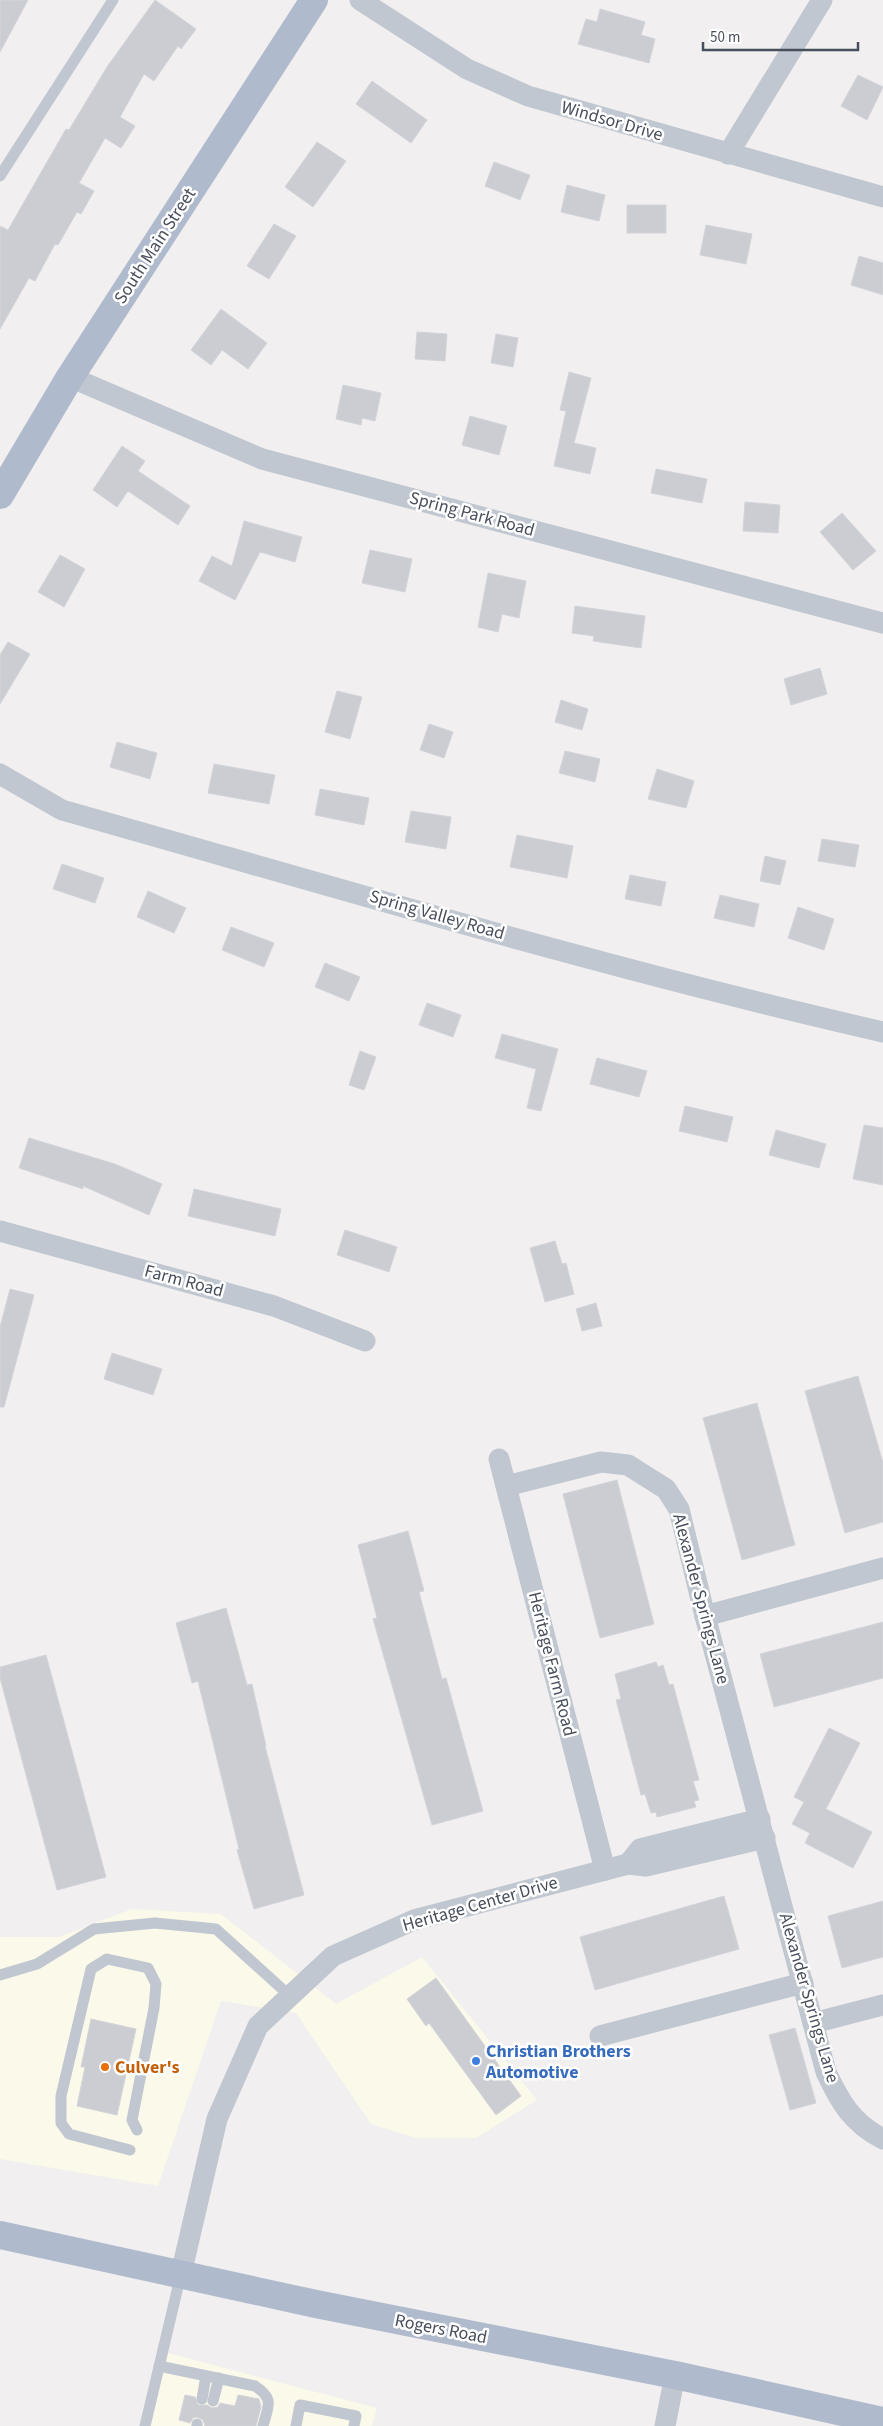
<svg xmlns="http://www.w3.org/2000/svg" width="883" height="2426" viewBox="0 0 883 2426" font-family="'Source Sans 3',sans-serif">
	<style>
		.commercial { fill: #fbf9e9 }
		.building { fill: #cccdd3; stroke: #d3d4da }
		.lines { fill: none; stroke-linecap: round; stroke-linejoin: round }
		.lane { stroke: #c0c7d0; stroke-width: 11 }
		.street { stroke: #c0c7d0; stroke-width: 21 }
		.primary { stroke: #b0bacd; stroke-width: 28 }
		.shop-dot { fill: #3f7fe0; stroke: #fff; stroke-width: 2 }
		.food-dot { fill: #e8710a; stroke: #fff; stroke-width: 2 }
		.labels { text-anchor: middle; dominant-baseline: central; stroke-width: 5; stroke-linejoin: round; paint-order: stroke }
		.street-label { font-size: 18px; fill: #484f5c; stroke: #fff }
		.shop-label { font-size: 18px; font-weight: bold; fill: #366cbe; stroke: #fff; text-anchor: start }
		.food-label { font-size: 18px; font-weight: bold; fill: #c56008; stroke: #fff; text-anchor: start }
	</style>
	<rect width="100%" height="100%" fill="#f1efef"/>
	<g class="commercial">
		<path d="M132,1909l89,5 115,90 86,-47 115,143 -61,38h-60l-45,-14 -75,-111 -75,-12 -63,185 -158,-27v-222h59z"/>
		<path d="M168,2353l209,55 -5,18h-222z"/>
	</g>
	<g class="building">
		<path d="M0,0h28l-28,52z"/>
		<path d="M155,0l41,29 -15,20 -3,-3 -24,35 -10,-7 -24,43 15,9 -14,22 -16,-10 -26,45 15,8 -13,23 -4,-2 -19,33 -3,-1 -20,37 -6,-3 -29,51v-103l8,4 58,-101 3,1 38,-63z"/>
		<path d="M600,9l45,13 -4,13 14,4 -6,24 -71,-19 8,-25 11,3z"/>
		<path d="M858,75l25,12 -16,33 -26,-14z"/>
		<path d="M372,81l55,39 -16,23 -55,-39z"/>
		<path d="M317,142l29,19 -33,46 -28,-20z"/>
		<path d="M494,162l36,13 -10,25 -35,-14z"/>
		<path d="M567,185l38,10 -6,26 -38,-9z"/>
		<rect x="627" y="205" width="39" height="28"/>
		<path d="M274,224l22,12 -27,43 -22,-13z"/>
		<path d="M706,225l46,9 -6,30 -46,-9z"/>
		<path d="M859,256l24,7v32l-32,-10z"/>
		<path d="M221,309l46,34 -19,26 -26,-19 -11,15 -20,-15z"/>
		<path d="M417,332l30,2 -2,27 -30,-2z"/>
		<path d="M496,334l22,4 -5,29 -22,-4z"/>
		<path d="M569,372l22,6 -17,65 22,5 -6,26 -36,-8 12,-55 -6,-1z"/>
		<path d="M343,385l38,8 -6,28 -13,-3 -1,7 -25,-6z"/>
		<path d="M470,416l37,10 -8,29 -37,-10z"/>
		<path d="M122,446l23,15 -7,10 52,35 -12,19 -50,-34 -11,16 -24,-17z"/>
		<path d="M656,469l51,10 -5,24 -51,-10z"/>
		<path d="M745,502l35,3 -2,28 -35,-2z"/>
		<path d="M842,513l34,38 -23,19 -33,-38z"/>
		<path d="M244,521l58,16 -7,25 -35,-10 -25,48 -36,-19 13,-25 20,10z"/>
		<path d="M370,550l42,9 -7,33 -43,-9z"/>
		<path d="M60,555l25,14 -21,38 -26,-15z"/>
		<path d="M488,573l38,8 -7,37 -17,-4 -4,18 -20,-5z"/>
		<path d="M575,606l70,10 -4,32 -48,-7 1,-5 -22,-3z"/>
		<path d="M8,642l22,12 -30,50v-49z"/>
		<path d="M820,668l7,26 -36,11 -7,-26z"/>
		<path d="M337,691l25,6 -12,42 -25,-7z"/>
		<path d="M561,700l27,9 -6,21 -27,-8z"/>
		<path d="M429,724l24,8 -9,26 -24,-8z"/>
		<path d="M117,742l40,11 -7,26 -40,-12z"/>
		<path d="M565,751l35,8 -5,23 -36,-9z"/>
		<path d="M214,764l61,11 -6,29 -61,-11z"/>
		<path d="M657,769l37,12 -8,27 -38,-9z"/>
		<path d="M320,789l49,9 -5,27 -49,-10z"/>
		<path d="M411,811l40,6 -5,32 -41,-7z"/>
		<path d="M517,835l56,11 -6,32 -57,-11z"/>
		<path d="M822,839l37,6 -4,22 -37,-6z"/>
		<path d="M765,856l21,5 -6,24 -20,-4z"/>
		<path d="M62,864l42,14 -9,25 -42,-14z"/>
		<path d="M630,875l36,7 -5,24 -36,-7z"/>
		<path d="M148,891l38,17 -12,25 -37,-16z"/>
		<path d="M720,895l39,9 -5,23 -40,-9z"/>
		<path d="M798,907l36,12 -10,31 -36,-12z"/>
		<path d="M231,927l43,16 -10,24 -42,-17z"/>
		<path d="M325,963l35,14 -11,24 -34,-14z"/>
		<path d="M427,1003l34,12 -8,22 -34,-12z"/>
		<path d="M502,1034l56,15 -17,62 -14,-3 9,-39 -41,-11z"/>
		<path d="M360,1051l16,6 -12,33 -15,-5z"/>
		<path d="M597,1058l50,13 -8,26 -49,-13z"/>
		<path d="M685,1106l48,11 -6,25 -48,-11z"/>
		<path d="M864,1125l19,3v57l-30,-6z"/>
		<path d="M776,1130l50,14 -7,24 -50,-13z"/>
		<path d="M29,1138l86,26 47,20 -13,31 -66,-29v3l-64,-21z"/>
		<path d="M194,1189l87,20 -6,27 -87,-20z"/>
		<path d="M345,1230l52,17 -8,25 -52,-17z"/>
		<path d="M555,1241l7,23 4,-1 8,31 -29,8 -15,-54z"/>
		<path d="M10,1289l24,6 -30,112h-4v-80z"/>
		<path d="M596,1303l6,23 -20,5 -6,-22z"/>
		<path d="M112,1353l50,16 -9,26 -49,-16z"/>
		<path d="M858,1376l25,87v59l-38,11 -40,-142z"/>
		<path d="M757,1403l38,142 -53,15 -39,-142z"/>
		<path d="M617,1480l37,144 -54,14 -37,-144z"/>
		<path d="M408,1531l16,60 -5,1 23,87 4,-1 37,133 -51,14 -59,-206 4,-1 -19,-73z"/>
		<path d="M226,1608l21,77 5,-1 14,62h-1l39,149 -50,14 -17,-59 2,-1 -41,-168 -6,2 -16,-60z"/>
		<path d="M883,1622v56l-109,29 -14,-53z"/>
		<path d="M46,1655l60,222 -49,13 -57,-212v-11z"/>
		<path d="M656,1662l2,5 5,-2 6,20 4,-1 26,96 -6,1 6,19 -5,1 2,6 -39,10 -1,-5 -5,1 -6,-19 -4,1 -25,-95 5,-1 -6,-25z"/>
		<path d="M829,1728l31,15 -34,66 46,23 -19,36 -48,-25 5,-10 -18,-9 12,-22 -10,-5z"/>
		<path d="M724,1896l15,53 -144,41 -15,-53z"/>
		<path d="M883,1901v56l-41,11 -14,-52z"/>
		<path d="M436,1978l85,118 -25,19 -67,-92 -3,3 -19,-27z"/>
		<path d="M91,2019l45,10 -19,86 -40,-9 8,-39h-4z"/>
		<path d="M795,2028l21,75 -26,7 -21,-75z"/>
		<path d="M185,2395l10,2 3,8h9l5,3 6,-1 2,-4 15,3 3,-11 21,4 2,8 -5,19h-51l-2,-6 -6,-3 -4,1 -3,5 -11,-3z"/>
	</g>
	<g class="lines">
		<g class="lane">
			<path d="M0,176l113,-176"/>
			<path d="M0,1975l37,-11 57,-35 61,-6 61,6 74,67"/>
			<path d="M130,2150l-61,-16 -8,-11v-27l30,-127 16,-10 41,9 8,16 -2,24 -22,112 5,10"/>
			<path d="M159,2366l96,20c20,13 13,20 8,40"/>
			<path d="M202,2399l4,-23"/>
			<path d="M213,2401l6,-23"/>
			<path d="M145,2426l36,-152"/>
			<path d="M197,2426v-2"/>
			<path d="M296,2426l4,-21 56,11 -2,10"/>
		</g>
		<g class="street">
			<path d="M360,0l107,69 61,27 355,101"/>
			<path d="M728,154l94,-154"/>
			<path d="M70,377l192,82 621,164"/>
			<path d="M0,774l62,36c273,77 545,159 821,222"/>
			<path d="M0,1231l274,75 91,35"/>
			<path d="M499,1459l106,411"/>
			<path d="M506,1486l95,-24 27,3 38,24 13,20 26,107 121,456c14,30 26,51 57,67"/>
			<path d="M705,1616l178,-48"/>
			<path d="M628,1864l12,-15 120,-30"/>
			<path d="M813,2023l70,-18"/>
			<path d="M600,2036l203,-53"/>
			<path d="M181,2274l36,-155 41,-93 75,-70 81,-36 214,-56 18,2 119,-28"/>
			<path d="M665,2426l10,-51"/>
		</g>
		<g class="primary">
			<path d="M0,495l70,-118 244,-377"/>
			<path d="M0,2235l316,69 359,71 208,46"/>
		</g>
	</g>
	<circle class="shop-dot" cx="476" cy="2061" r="5"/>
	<circle class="food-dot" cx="105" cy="2067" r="5"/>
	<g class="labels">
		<g class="street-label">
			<text transform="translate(612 121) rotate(16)">Windsor Drive</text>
			<text transform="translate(155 246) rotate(-57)">South Main Street</text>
			<text transform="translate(472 514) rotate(15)">Spring Park Road</text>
			<text transform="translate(437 915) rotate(16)">Spring Valley Road</text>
			<text transform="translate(184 1281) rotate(15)">Farm Road</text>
			<text transform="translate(701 1599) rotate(75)">Alexander Springs Lane</text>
			<text transform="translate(552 1664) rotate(76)">Heritage Farm Road</text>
			<text transform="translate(480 1904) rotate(-16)">Heritage Center Drive</text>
			<text transform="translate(809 1998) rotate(74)">Alexander Springs Lane</text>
			<text transform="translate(441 2329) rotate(11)">Rogers Road</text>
		</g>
		<g class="shop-label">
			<text x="486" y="2051">Christian Brothers<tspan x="486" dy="21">Automotive</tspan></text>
		</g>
		<g class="food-label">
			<text x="115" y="2067">Culver's</text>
		</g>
	</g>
	<path d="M703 42v8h155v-8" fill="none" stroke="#484f5c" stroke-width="2.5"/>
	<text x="710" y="42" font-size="15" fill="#484f5c" stroke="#ffffff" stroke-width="4" paint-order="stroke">50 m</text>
</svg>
